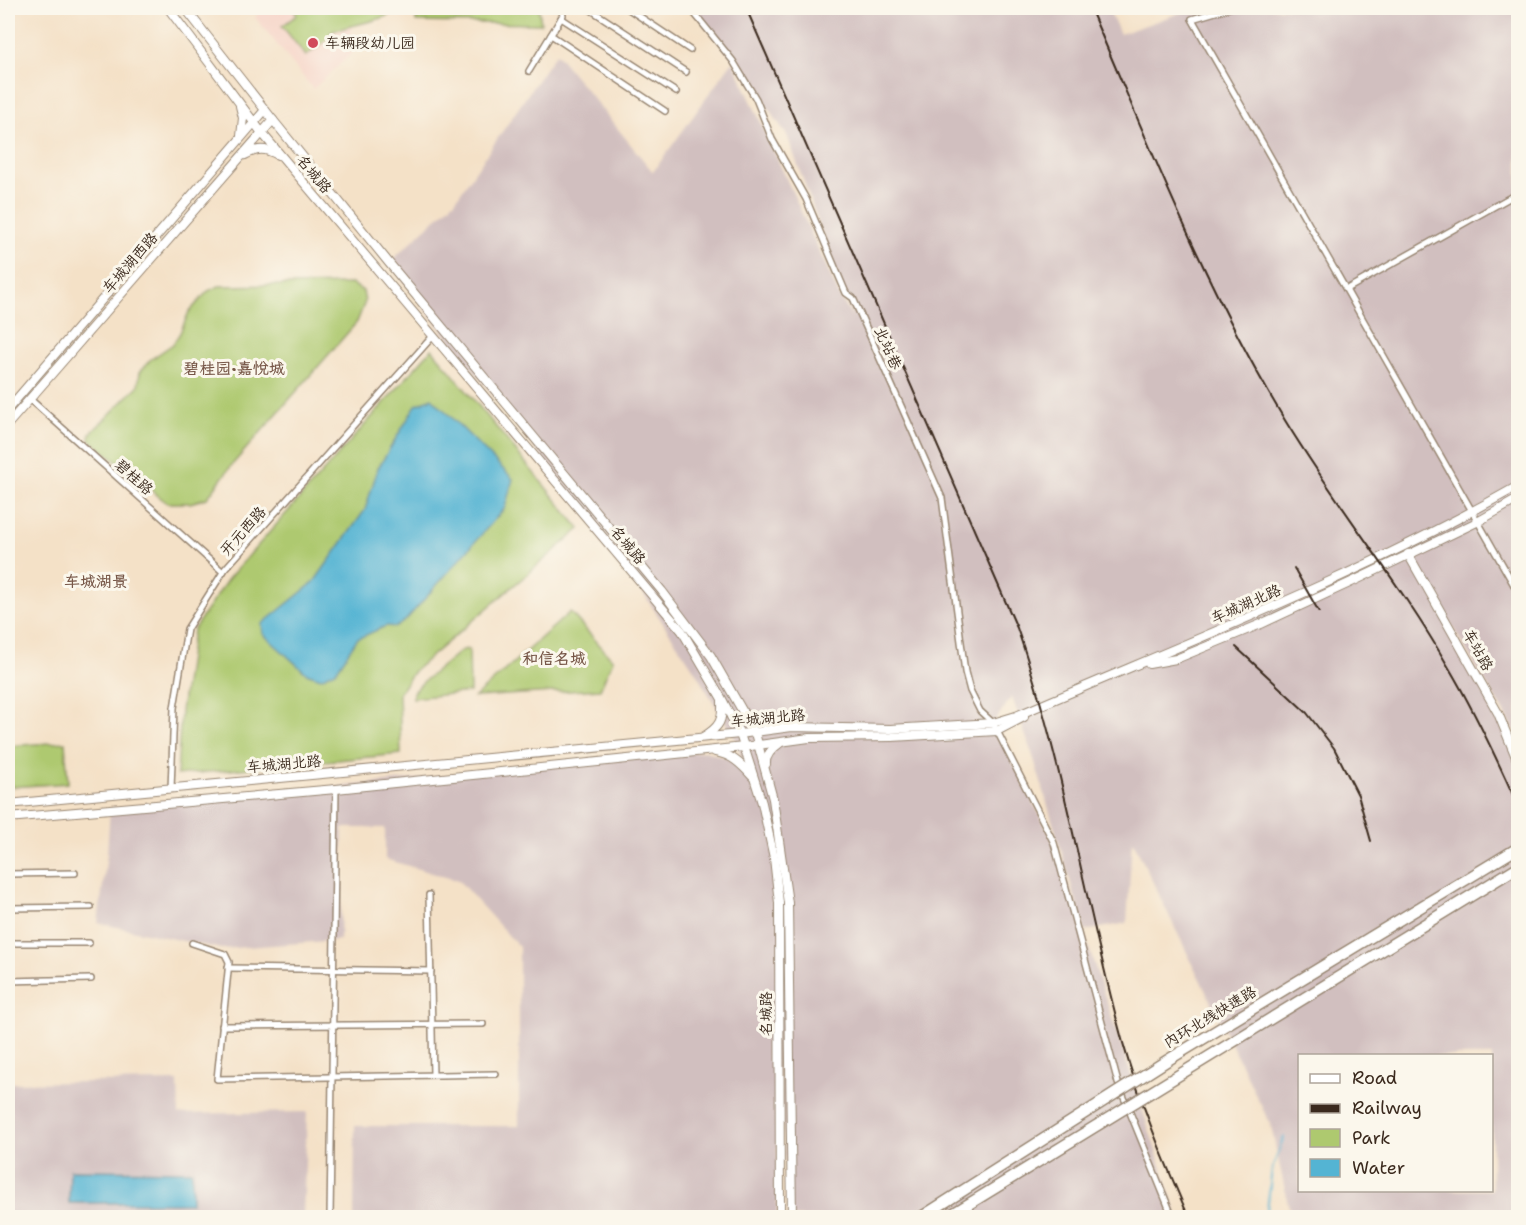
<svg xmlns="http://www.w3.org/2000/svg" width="1526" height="1225" viewBox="0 0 1526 1225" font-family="'Shantell Sans','LXGW WenKai TC',sans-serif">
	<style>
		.built { fill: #f6d2c5 }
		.industrial { fill: #d1bfbf; fill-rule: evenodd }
		.green { fill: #aec96f; stroke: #747a46; stroke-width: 1.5 }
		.water { fill: #54b4d3; stroke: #486f78; stroke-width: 1.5 }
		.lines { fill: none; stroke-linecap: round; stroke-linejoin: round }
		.stream { stroke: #54b4d3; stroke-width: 2 }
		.street-casing { stroke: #988672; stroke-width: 8 }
		.secondary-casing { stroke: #988672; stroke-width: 10 }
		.street { stroke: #fff; stroke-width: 5 }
		.secondary { stroke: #fff; stroke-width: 8 }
		.rail { stroke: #3b2a1e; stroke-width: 2 }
		.highway-bridge-casing { stroke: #988672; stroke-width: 13; stroke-linecap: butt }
		.highway-bridge { stroke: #fff; stroke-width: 10 }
		.poi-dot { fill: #d1495b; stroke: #fbf7ec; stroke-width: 2 }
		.labels { text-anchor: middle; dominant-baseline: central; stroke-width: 6; stroke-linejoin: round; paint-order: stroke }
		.poi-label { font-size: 15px; fill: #3b2a1e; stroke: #fbf7ec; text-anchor: start }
		.street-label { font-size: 15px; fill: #3b2a1e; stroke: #fbf7ec }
		.neighbourhood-label { font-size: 16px; font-weight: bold; fill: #775748; stroke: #fbf7ec }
	</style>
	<rect width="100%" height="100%" fill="#fbf7ec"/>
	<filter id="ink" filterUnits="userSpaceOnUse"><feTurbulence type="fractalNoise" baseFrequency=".0167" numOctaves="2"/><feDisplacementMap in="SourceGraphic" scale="12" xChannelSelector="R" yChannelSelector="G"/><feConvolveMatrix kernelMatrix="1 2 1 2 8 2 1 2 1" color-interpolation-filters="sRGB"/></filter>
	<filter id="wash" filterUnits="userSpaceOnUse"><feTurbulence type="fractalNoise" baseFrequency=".008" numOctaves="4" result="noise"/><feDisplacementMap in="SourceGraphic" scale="24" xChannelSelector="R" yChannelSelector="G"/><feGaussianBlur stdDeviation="1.35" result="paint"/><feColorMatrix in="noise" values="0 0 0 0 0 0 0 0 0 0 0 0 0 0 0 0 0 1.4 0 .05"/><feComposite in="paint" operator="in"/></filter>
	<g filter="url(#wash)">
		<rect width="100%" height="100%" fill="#f4e1c7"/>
		<path class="built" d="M266,8h27l11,16 27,8 20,-7 1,28 -39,36 -58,-72z"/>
		<g class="industrial">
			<path d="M692,8h416l12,26 74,-26h324v728l-97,-161 77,138 20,51v453h-227l-20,-91 -139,-287 -5,84 -42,8 -51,-172 -22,-62 -19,26 61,120 124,374h-390l-10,-192 -1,192h-423l1,-91h164v-179l-60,-66 -74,-22v-31h-42l-3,112 -118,9 -124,-26 9,-69 3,-45 595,-58 34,11 7,13 -10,-35 -41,-69 -85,-127 -221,-281 66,-62 101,-148 97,119 80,-111 107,236 13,21 -66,-183 -48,-69zM1300,1056h192v134h-192z"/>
			<path d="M178,1081l1,33 128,-2 -4,105h-295v-134z"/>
		</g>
		<g class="green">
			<path d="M293,8h108c-21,15 -46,15 -70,24l-3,7 -22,17 -24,-30 15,-11z"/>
			<path d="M416,8h123l2,16 -125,-2z"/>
			<path d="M352,284l11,7 2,11 -8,20 -125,143 -25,33 -17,5h-23l-77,-63v-6l48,-48 2,-14 10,-12 23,-16 7,-11 9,-21 19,-21 11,-5z"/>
			<path d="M432,349l148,180 -166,142 -15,22 2,61 -224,21 4,-64 12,-81 35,-51z"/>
			<path d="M570,612l43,48 -13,29 -125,8z"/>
			<path d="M469,649l1,43 -57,6v-6l11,-11 38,-31z"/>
			<path d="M65,742l3,41 -57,4 -3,-41z"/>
		</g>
		<g class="water">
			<path d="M432,398l81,81 -8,29 -99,112 -10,7 -10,-1 -29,13 -20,31 -16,8 -15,-5 -43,-39 -1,-10 52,-42 51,-72 13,-42 38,-63z"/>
			<path d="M70,1170l122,1v32h-123z"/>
		</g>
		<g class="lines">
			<path class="stream" d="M1266,1218l6,-49 12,-32"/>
		</g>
	</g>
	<g filter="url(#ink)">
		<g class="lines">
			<defs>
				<g id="street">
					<path d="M588,8l98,64"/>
					<path d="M627,8l63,42"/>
					<path d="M690,8l43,53 23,38 16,40 34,60 40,94 7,5 89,200 23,174 5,19 10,20 13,12 61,120 64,240 55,135"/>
					<path d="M1229,8l-37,11 326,573"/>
					<path d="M561,18l115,74"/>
					<path d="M551,35l114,76"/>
					<path d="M529,71l34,-56 -2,-7"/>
					<path d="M1347,289l171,-96"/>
					<path d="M30,399l193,173"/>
					<path d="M171,789l3,-81 13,-79 38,-60 208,-233"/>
					<path d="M8,874l67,-1"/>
					<path d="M429,895l4,180"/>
					<path d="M8,908l83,-1"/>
					<path d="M8,943h81"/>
					<path d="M192,943l33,11 4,8 -12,117 279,-5"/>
					<path d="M228,968l203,3"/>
					<path d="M8,981l83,-2"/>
					<path d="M222,1026l261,-2"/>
					<path d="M330,1218l6,-429"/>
				</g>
				<g id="secondary">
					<path d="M168,8l94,125 420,498 40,68 18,35 22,69 12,55 5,45 1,315"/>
					<path d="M185,8l88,112 116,143 273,328 49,65 44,77 18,66 15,104 4,315"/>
					<path d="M240,106l3,12 -2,18"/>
					<path d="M245,155c13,-7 20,-7 33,0"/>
					<path d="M8,409l257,-299"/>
					<path d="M8,424l265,-304"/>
					<path d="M1408,554l90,159 20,49"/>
					<path d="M1149,664l27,-5 85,-35 97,-45 121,-58 39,-22"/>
					<path d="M748,717c12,8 26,7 40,7"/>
					<path d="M703,737c17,-10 20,-17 19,-36"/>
					<path d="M715,752c16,2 26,12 37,24"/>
					<path d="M766,764c-1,-9 7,-16 14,-21"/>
					<path d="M8,804l732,-70 52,-7 98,2 103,-6 23,-7c169,-73 342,-139 502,-230"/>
					<path d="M8,818l328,-29 408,-42 65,-9 83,-1 105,-6 27,-14"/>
				</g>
			</defs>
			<use href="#street" class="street-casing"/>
			<use href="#secondary" class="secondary-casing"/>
			<use href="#street" class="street"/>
			<use href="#secondary" class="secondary"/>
			<g class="rail">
				<path d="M746,8l271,620c47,135 68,277 106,415 17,60 41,117 66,175"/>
				<path d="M1090,8c59,136 114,276 190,404 52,88 118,167 169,256 26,44 48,91 69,138"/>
				<path d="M1294,568l25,44"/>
				<path d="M1236,647l71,66 27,35 24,47 13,46"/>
			</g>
			<defs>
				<g id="highway-bridge">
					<path d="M920,1218l248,-158 350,-212"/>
					<path d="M946,1218l572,-351"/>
				</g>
			</defs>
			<use href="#highway-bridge" class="highway-bridge-casing"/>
			<use href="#highway-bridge" class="highway-bridge"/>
		</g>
	</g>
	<circle class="poi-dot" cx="313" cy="43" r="6"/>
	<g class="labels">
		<g class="poi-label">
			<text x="325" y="43">车辆段幼儿园</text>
		</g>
		<g class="street-label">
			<text transform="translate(314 174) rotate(50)">名城路</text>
			<text transform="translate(130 263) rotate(-49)">车城湖西路</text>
			<text transform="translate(888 348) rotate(66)">北站巷</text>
			<text transform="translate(134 477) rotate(42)">碧桂路</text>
			<text transform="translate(243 531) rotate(-48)">开元西路</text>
			<text transform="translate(628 545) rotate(50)">名城路</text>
			<text transform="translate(1246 604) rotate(-24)">车城湖北路</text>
			<text transform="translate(1478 650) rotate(61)">车站路</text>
			<text transform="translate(768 718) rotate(-5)">车城湖北路</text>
			<text transform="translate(284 764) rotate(-5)">车城湖北路</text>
			<text transform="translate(766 1014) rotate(-90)">名城路</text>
			<text transform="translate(1210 1017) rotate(-31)">内环北线快速路</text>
		</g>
		<g class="neighbourhood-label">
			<text x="234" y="368">碧桂园·嘉悦城</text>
			<text x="96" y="581">车城湖景</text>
			<text x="554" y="658">和信名城</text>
		</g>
	</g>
	<rect width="1526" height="1225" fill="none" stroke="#fbf7ec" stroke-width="30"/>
	<rect x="1298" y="1054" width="195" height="138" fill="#fbf7ec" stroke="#aea59a" stroke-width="1.5"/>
	<rect x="1310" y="1074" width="30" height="9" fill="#ffffff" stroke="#aea59a" stroke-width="1.5"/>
	<text x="1352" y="1084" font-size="18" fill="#3b2a1e">Road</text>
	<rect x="1310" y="1104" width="30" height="9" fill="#3b2a1e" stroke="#aea59a" stroke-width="1.5"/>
	<text x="1352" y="1114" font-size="18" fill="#3b2a1e">Railway</text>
	<rect x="1310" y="1129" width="30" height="18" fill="#aec96f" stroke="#aea59a" stroke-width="1.5"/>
	<text x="1352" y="1144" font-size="18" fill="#3b2a1e">Park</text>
	<rect x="1310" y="1159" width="30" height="18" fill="#54b4d3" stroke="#aea59a" stroke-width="1.5"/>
	<text x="1352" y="1174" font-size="18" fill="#3b2a1e">Water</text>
</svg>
